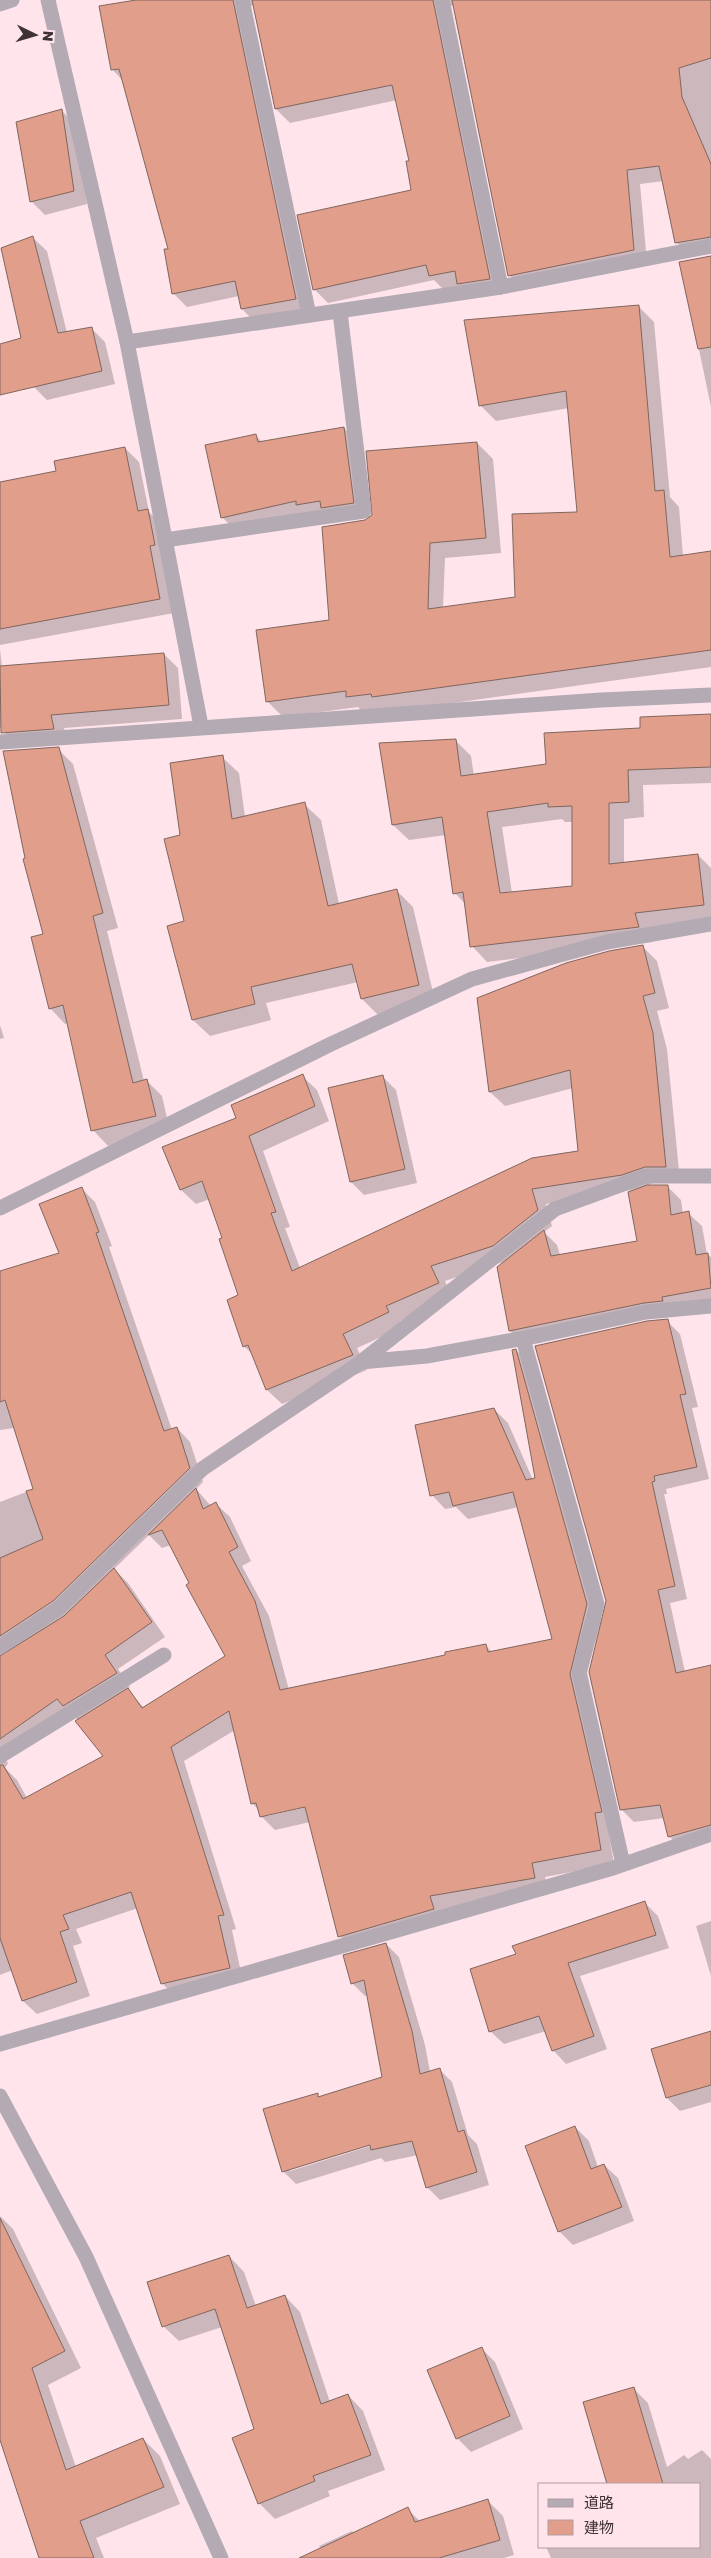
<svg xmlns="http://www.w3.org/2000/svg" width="711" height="2558" viewBox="0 0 711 2558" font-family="'Golos Text','Noto Sans JP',sans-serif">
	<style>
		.shadow { fill: #0003; fill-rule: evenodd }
		.building { fill: #e19e8b; stroke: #80665e; fill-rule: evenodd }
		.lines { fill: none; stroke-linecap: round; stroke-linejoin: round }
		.minor { stroke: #b3aab3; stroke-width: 15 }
	</style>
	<rect width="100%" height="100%" fill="#ffe5eb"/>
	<g class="shadow">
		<path d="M144,0h567v253l-20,4 -14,-14 -13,-62 -24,3 7,79 -124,26 -14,-14 -55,-270 -5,2 54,286 -59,-3 -10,-10 -106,23 -14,-14 98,-98 -2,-29 -13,-62 -107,23 -14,-14 -22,-104 -5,2 60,306 -53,10 -14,-14 -3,-13 -52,11 -14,-14 -3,-43 -47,-169 -11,-12z"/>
		<path d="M62,111l13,13 12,80 -42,11 -14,-14z"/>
		<path d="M33,238l14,13 20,82 24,-5 14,14 10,42 -68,16 -13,-13z"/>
		<path d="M711,256v151l-30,-144z"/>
		<path d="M638,306l16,16 16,175 9,10 4,49 28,-4v115l-322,45h-26l-5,-5 -75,10 -16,-16 63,-80 36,-100 111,-78 16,16 8,94 -56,5 -2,50 73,-9 63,-86 -10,-105 -73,13 -16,-16z"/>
		<path d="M344,428l13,13 9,75 -130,15 -14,-14 33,-82 7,7z"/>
		<path d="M125,448l14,14 10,50 12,12 13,89 -174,32v-162l57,-11z"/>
		<path d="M0,649l2,18 162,-13 14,14 4,51 -118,9 4,14 -52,4 -16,-19z"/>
		<path d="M711,715v68l-68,2 1,32 -20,2v44l74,-8 13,13v54l-61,7 3,13 -166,20 -15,-16 -6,-41 -11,-12 -9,-58 -37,5 -16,-15 62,-85 16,16 3,20 73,-10 95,-37zM562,819l3,3h8v65l-61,6 -10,-66z"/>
		<path d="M58,749l15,15 45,164 -11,3 37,150h3l15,15 8,35 -62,15 -15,-16 -25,-107 -3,1 -15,-16 -5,-73 -18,-76z"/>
		<path d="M222,757l17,16 6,44 59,-13 17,16 18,84 57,-14 17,17 22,94 -57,14 -16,-16 -4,-17 -92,21 5,17 -61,16 -17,-16 -25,-93 18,-5 -5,-86z"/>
		<path d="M643,947l14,14 12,47 -12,3 10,38 13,132h-20l-15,5 23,1 13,13 2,14 5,-1 14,13 5,28 4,3v47l-188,40 -13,-13 -12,-64 8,-6 -61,20 7,17 -52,23 3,6 -46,21 10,22 -85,34 -15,-14 -13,-34 -10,-10 -4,-50 -30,-97 -14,5 -15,-14 -17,-42 74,-29 64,-43 15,14 12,31 -66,30 27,76 -5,1 15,40 279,-116 -6,-64 -68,18 -15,-14 -12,-93zM637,1189l1,53 -78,13 -3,-10 -13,-13 8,-6 -6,-22z"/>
		<path d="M0,1025l4,13 -4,1z"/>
		<path d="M383,1077l13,13 21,93 -53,12 -13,-13z"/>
		<path d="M81,1188l14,14 17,44 -3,1 63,183 5,-2 13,14 13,40 -7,7 15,17 5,-2 14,13 21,44 -9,5 27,50 20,74 197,-44 6,6 62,-12 -36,-133 -50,12 -12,-12 -11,2 -13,-14 62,-86 14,14 25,57 3,-1 -20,-129 14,14 71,257 -18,67 31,176 -69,13 3,15 -195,58 -13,-14 -30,-114 -35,8 -14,-14 -2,-6 -7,-7 -17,-73 -51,31 52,168 -4,1 11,52 -67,15 -14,-14 -24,-75 -62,21 6,14 -9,3 17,50 -53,18 -14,-13 -10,-31 -13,5v-473l34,-13 -20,-61 -14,2v-158l60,-18zM149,1535l13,13 9,-3 55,112 -82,51 -17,-19 3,-2 -12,-18 47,-32 -37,-54 -14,-14zM71,1712l34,45 -78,41 -10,-18 -12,-12 3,-5 -3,-4zM310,1804l1,2 -43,10 -2,-2z"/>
		<path d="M667,1321l13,13 18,73 -6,1 17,71 -43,10 1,5h-3l23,105 -17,4 15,69 26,-6v175l-29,8 -13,-13 -5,-18 -30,4 -13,-13 -14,-208z"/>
		<path d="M645,1903l13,13 11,32 -89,28 27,73 -41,15 -13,-14 -7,-19 -42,13 -14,-13 27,-76z"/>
		<path d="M711,1921v55l-15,-50z"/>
		<path d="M386,1944l13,13 26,88 5,27 10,-2 12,12 16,53 9,9 12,41 -49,15 -13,-13 -9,-32 -33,7 -4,-4 -85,26 -13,-13 34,-77 3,3 64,-19 -16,-83 -3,1 -13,-13zM376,2142l1,2 -87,27v-3z"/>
		<path d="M711,2032v70l-31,9 -13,-13z"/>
		<path d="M575,2127l14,14 9,26 6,-2 14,13 16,43 -61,24 -14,-14z"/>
		<path d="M0,2216l13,13 68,139 -33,17 28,82 67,-28 17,17 20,48 -84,34 8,20h-63l-41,-121z"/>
		<path d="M229,2256l15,16 12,34 29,-10 15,16 30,90 18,-7 15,16 22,59 -57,21 2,5 -55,23 -16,-16 -3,-74 -34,-102 -43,14 -16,-15z"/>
		<path d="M481,2348l14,14 28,67 -52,23 -14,-14z"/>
		<path d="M633,2388l15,15 19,64 17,-12 4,4 14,-9 9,9v99h-160l-5,-11h154v-63h-92l-24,-81z"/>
		<path d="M487,2500l16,16 11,39 -10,3h-179l-6,-12 33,-15 2,3 53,-25 13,12z"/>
	</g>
	<g class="building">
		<path d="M136,0h97l63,299 -55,10 -6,-28 -63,13 -8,-45h4l-49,-180 -8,1 -12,-64z"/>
		<path d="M252,0h181l57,279 -33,5 -2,-13 -26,5 -3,-11 -113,25 -16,-75 114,-25 -5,-29h3l-17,-76 -117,24z"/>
		<path d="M452,0h259v58l-32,10 3,29 29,67v73l-36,6 -16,-77 -32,4 7,80 -126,26z"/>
		<path d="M62,109l12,82 -44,11 -14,-80z"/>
		<path d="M33,236l25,97 34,-6 10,44 -102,24v-51l21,-6 -20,-90z"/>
		<path d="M711,256v91l-13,2 -19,-87z"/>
		<path d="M639,305l16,186 9,-1 6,67 41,-6v99l-339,47 -1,-3 -25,3v-6l-80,11 -10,-72 73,-10 -7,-93 43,-7 7,-5 -6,-64 111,-9 9,96 -56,5 -2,66 87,-12 -3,-83 65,-2 -11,-121 -87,15 -15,-86z"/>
		<path d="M344,427l10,76 -33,5 -1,-7 -24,4v-4l-75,17 -16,-73 51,-11 2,8z"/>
		<path d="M125,447l13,64 10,-2 7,36 -5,1 10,53 -160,30v-147l56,-11 -2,-10z"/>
		<path d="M164,653l5,52 -118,10 3,14 -53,4 -1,-67z"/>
		<path d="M711,714v53l-83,3 1,32 -20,1v61l89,-10 6,51 -69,8 4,14 -169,20 -7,-55 -10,2 -11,-77 -50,8 -13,-82 77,-4 5,37 85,-12 -2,-31 96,-5v-11zM548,803v4l24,-1v80l-72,7 -13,-81z"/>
		<path d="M59,747l44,166 -10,3 40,167 14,-4 9,37 -65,15 -28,-126 -14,4 -18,-72 12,-3 -20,-75 2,-1 -22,-107z"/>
		<path d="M223,755l9,64 73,-17 23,104 69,-17 22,96 -58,14 -9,-35 -101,23 4,17 -63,16 -25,-94 17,-5 -20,-82 16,-4 -10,-72z"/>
		<path d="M643,945l12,48 -12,3 10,37 13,134h-21l-23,8 -90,14 6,21 -45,36 -62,20 8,17 -53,23 3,6 -46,22 10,21 -87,35 -18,-45 -5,2 -16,-47 11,-5 -19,-56 3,-1 -20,-57 -22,9 -18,-43 74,-29 -5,-13 72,-31 12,32 -66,30 27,76 -5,1 21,58 240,-113 46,-7 -8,-81 -81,22 -12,-94 89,-35 43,-12z"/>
		<path d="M383,1075l22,94 -55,13 -22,-94z"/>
		<path d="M647,1185h21l3,30 18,-4 7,44 12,-2 3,35 -49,9 1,4 -19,2 -135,28 -12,-64 47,-37 7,26 86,-15 -9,-49z"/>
		<path d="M82,1187l17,45 -3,1 68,198 13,-4 13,41 -137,133 -53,35v-78l43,-19 -17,-48 7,-2 -28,-89 -5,2v-131l59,-18 -20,-49z"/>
		<path d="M668,1319l18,75 -6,1 17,72 -43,9 1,5 -3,1 23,104 -17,4 18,83 35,-8v160l-43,12 -8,-32 -40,5 -31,-138 17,-71 -71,-255 112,-25z"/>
		<path d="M516,1349l71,255 -17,70 32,138 -7,1 6,37 -69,13 3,15 -105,18 4,13 -96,28 -33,-130 -45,10 -4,-14 -5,1 -22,-93 -58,36 53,168 -6,1 12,52 -69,16 -30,-92 -68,23 6,14 -9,3 17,50 -55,19 -22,-63v-173h3l20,34 80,-43 -28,-35 53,-33 14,20 83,-52 -39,-71 3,-2 -27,-53 -14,5 48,-47 7,21 13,-7 22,45 -9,5 26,49 25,89 165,-35v-3l41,-8 2,8 64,-13 -39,-147 -60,14 -4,-14 -19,4 -15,-71 79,-17 32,72 9,-2 -23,-128z"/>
		<path d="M114,1568l38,54 -47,33 12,18 -54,33 -6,-7 -57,40v-83l64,-40z"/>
		<path d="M645,1901l11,34 -88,28 26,73 -42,15 -13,-35 -50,16 -19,-63 46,-15 -4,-8z"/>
		<path d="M386,1943l26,88 8,43 20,-6 18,64 6,-2 13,42 -51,16 -14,-47 -41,9 -1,-5 -88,27 -19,-63 55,-16v4l64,-20 -18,-97 -13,4 -8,-29z"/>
		<path d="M711,2031v54l-45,13 -15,-49z"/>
		<path d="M575,2126l16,43 13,-5 18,43 -64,25 -33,-86z"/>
		<path d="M0,2218l65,133 -33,17 34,102 77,-32 21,49 -84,34 14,37h-55l-39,-118z"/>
		<path d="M229,2255l18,53 38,-13 36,109 27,-10 23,61 -58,21 2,5 -57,23 -26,-66 22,-9 -39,-120 -53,18 -15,-45z"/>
		<path d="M482,2347l28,69 -54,23 -29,-69z"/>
		<path d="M634,2387l29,97h-56l-24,-82z"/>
		<path d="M488,2499l12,41 -61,18h-140l109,-51 7,15z"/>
	</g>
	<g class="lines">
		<g class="minor">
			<path d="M48,0l79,342 74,384"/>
			<path d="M242,0l67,315"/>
			<path d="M442,0l59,287"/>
			<path d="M0,4l12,-4"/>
			<path d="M127,342l374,-55 210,-41"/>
			<path d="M165,540l199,-29 -24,-199"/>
			<path d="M0,742l601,-42 110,-5"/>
			<path d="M711,1176h-66l-90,33 -194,153 66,-6 114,-21 105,-23 65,-6"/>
			<path d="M0,1208l331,-164 141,-65 135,-37 104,-18"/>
			<path d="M523,1339l74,265 -18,68 44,192"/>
			<path d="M0,1647l59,-39 143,-139 159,-107"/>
			<path d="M0,1756l164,-101"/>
			<path d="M0,2044l613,-176 98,-34"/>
			<path d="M0,2096l86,161 135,301"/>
		</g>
	</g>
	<rect x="538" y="2483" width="162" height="65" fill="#ffe5eb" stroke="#b29da2"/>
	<rect x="548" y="2499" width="25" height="8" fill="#b3aab3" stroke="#b29da2"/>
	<text x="584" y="2508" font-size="15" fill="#3f3235">道路</text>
	<rect x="548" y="2520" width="25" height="15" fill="#e19e8b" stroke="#b29da2"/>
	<text x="584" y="2533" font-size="15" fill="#3f3235">建物</text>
	<g transform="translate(35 35) rotate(95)" stroke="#ffe5eb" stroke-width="4" paint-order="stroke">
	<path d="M0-4L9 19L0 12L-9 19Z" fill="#3f3235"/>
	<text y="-8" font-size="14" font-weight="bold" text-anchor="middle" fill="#3f3235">N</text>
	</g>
</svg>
